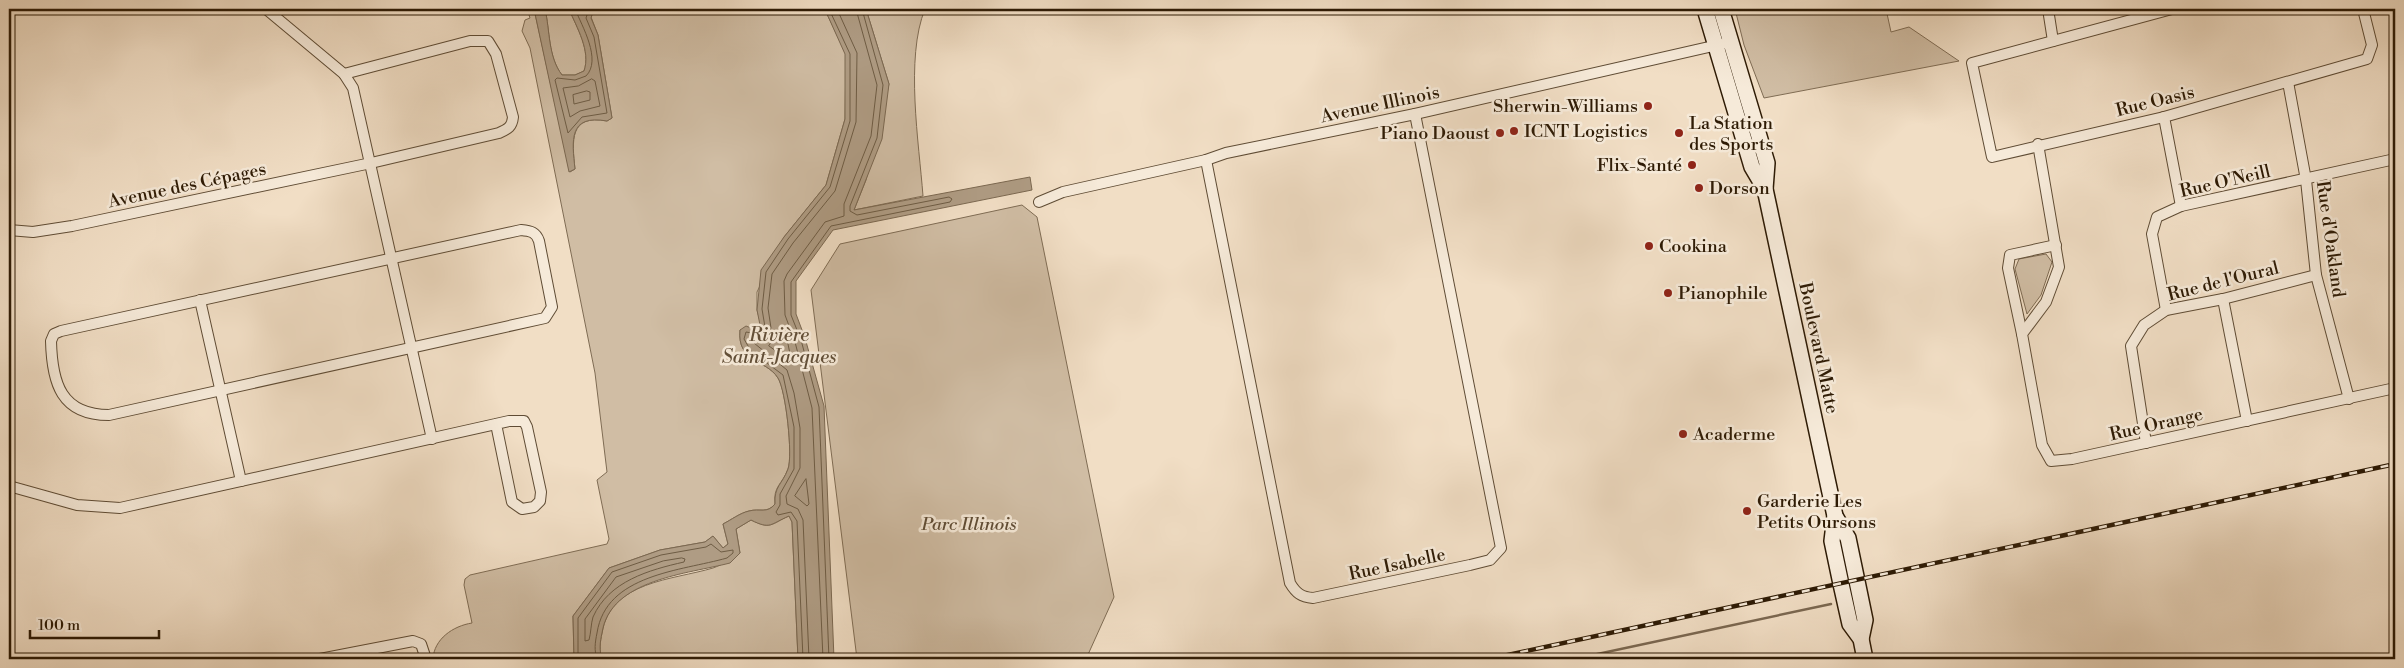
<svg xmlns="http://www.w3.org/2000/svg" width="2404" height="668" font-family="'Libre Bodoni',serif">
	<rect width="100%" height="100%" fill="#f1dec5"/>
	<filter id="stains"><feTurbulence type="fractalNoise" baseFrequency=".004" numOctaves="4"/><feColorMatrix values="0 0 0 0 .2 0 0 0 0 .09 0 0 0 0 .02 0 0 0 .5 -.17"/></filter>
	<radialGradient id="worn" r=".72"><stop offset=".6" stop-color="#630" stop-opacity="0"/><stop offset="1" stop-color="#630" stop-opacity=".3"/></radialGradient>
	<g fill="#d0bda4" stroke="#7f6c54">
		<path d="M527,9H534L570,172L575,169C572,141 569,114 607,121L612,118L598,35L591,17L594,9H820L827,14L846,54L845,119L826,185L784,237L757,292V310L761,325L756,330H740C737,363 766,359 778,378C786,390 793,456 788,469C782,485 773,486 775,504C767,514 760,508 749,511C740,513 731,520 723,524L728,544L723,548L713,536L705,542L660,550L609,568L573,616L574,659H433C434,639 453,626 472,623L464,585L465,579L470,575L607,544L609,539L597,480L607,472L595,373L530,48L522,31L525,20L530,18Z"/>
		<path d="M545,9H569C577,28 591,51 584,71L575,75H562C548,57 550,31 545,9Z"/>
		<path d="M866,9H925C905,58 919,143 923,196L854,210L866,180L889,84Z"/>
		<path d="M1735,9H1886L1891,32L1909,27L1959,61L1764,98L1744,45Z"/>
		<path d="M1022,205L1037,217L1114,597L1086,659H857L811,290L840,244Z"/>
		<path d="M2046,254L2052,262L2041,295L2027,314L2015,269L2019,259Z"/>
		<path d="M789,516L792,522L798,659H602C599,650 600,643 602,633C610,581 673,580 713,568C722,565 731,558 740,553L736,529L751,520C771,530 771,524 789,516Z"/>
	</g>
	<g fill="#af9c84" stroke="#7b6851">
		<path d="M534,9H545C550,30 548,57 562,75H575L584,71C591,51 577,28 569,9H594L591,18L598,35L612,118L607,121C568,114 572,141 575,169L569,172Z"/>
		<path d="M820,9H866L889,84L882,139L854,210L1030,177L1032,190L833,230L796,281V314L805,338L824,406L834,659H798L792,522L789,516C770,524 771,530 751,520L736,529L740,553L730,563C688,574 610,579 602,633C600,642 599,650 602,659H574L573,616L609,568L660,550L705,542L713,536L723,548L728,544L723,524C731,520 740,513 749,511C760,508 767,514 775,504C774,486 782,485 788,469C793,456 786,391 778,378C766,359 737,363 740,330L746,326L756,330L760,325L757,310L761,270L784,237L826,185L845,119V54L827,14Z"/>
	</g>
	<g fill="none" stroke-linecap="round" stroke-linejoin="round">
		<g stroke="#6e5c44" stroke-width="1">
			<path d="M575,9C582,26 602,60 586,76L575,80L557,78L555,80L568,133L582,117L607,113L594,37L586,18L589,9"/>
			<path d="M592,79L595,81L600,106L580,111L570,117L563,88L578,86Z"/>
			<path d="M587,91L590,92V100L574,104L573,95Z"/>
			<path d="M780,330L788,344L791,359L790,361L769,346Z"/>
			<path d="M806,479L809,504L807,506L795,496Z"/>
			<path d="M682,558L685,559L684,562C649,570 609,581 593,617C591,623 591,633 589,640L585,641V619L616,577L663,561Z"/>
			<path d="M578,659V618L612,572L661,555L706,547L711,544L721,552L733,550V553L727,558C681,571 606,574 597,633C595,643 594,650 597,659"/>
			<path d="M803,659L797,521L791,512L778,515L776,512L780,505V494L794,469V427L783,375L751,351L744,339L746,332L758,334L765,327L762,309L766,272L788,239L830,187L850,121V54L829,9"/>
			<path d="M809,659L803,520L798,509L787,504L786,496L800,468V428L794,393L787,370L754,343L765,337L771,328L768,308L772,274L793,243L835,191L856,122L857,53L837,9"/>
			<path d="M823,659L812,408L795,342L785,315L784,281L787,274L825,222L844,216V204L871,136L877,85L856,9"/>
			<path d="M829,659L819,407L801,340L791,315V282L831,226L950,202L952,199L949,197L857,215L850,211V206L877,138L883,85L862,9"/>
		</g>
		<path stroke="#7b6851" stroke-width="2.5" d="M1574,659L1831,604"/>
		<defs>
			<g id="street">
				<path d="M266,9L344,74L353,88L432,439"/>
				<path d="M2048,9L2053,41"/>
				<path d="M2172,9L1972,63L1992,157L2164,117L2367,59L2372,45L2363,9"/>
				<path d="M2288,82L2306,180L2316,275L2349,399"/>
				<path d="M2164,117L2181,206"/>
				<path d="M2038,144L2059,267L2046,302L2022,334L2042,445L2051,461L2072,459L2395,388"/>
				<path d="M1206,160L1290,583C1296,593 1301,597 1313,598L1470,565L1490,560L1501,548L1415,114"/>
				<path d="M1039,202L1063,192L1206,160L1226,153L1415,114L1722,44"/>
				<path d="M9,230L33,232L72,226L371,163L499,133C508,129 512,127 513,117L496,54L488,41H470L344,74"/>
				<path d="M521,230C531,231 536,232 539,241L552,307L545,318L109,415C61,415 52,383 51,341L54,334L61,331Z"/>
				<path d="M2223,299L2247,421"/>
				<path d="M200,300L241,481"/>
				<path d="M2166,310L2152,234L2157,217L2181,206L2395,159"/>
				<path d="M2022,334L2008,268L2010,255L2056,245"/>
				<path d="M2146,443L2131,346L2144,325L2166,310L2223,299L2316,275"/>
				<path d="M9,486L77,505L120,508L509,421H524L527,427L541,492L540,501L534,507L522,509L512,502L496,424"/>
				<path d="M320,659L413,641L421,644L426,659"/>
			</g>
			<g id="secondary">
				<path d="M1705,9L1752,167L1765,189"/>
				<path d="M1721,9L1767,163L1765,189L1835,516L1848,538L1858,586L1865,620L1861,639"/>
				<path d="M1835,516L1832,541L1841,584L1850,624L1861,639L1865,659"/>
			</g>
		</defs>
		<use href="#street" stroke="#5f4c35" stroke-width="12"/>
		<use href="#secondary" stroke="#2e1b05" stroke-width="18"/>
		<use href="#street" stroke="#f6ead9" stroke-width="10"/>
		<use href="#secondary" stroke="#f6ead9" stroke-width="15"/>
		<defs>
			<path id="rail" d="M1489,659L2395,464"/>
		</defs>
		<use href="#rail" stroke="#2e1b05" stroke-width="4.5"/>
		<use href="#rail" stroke="#f6ead9" stroke-width="2.5" stroke-dasharray="8" stroke-linecap="butt"/>
	</g>
	<g fill="#8f2418" stroke="#f6ead9" stroke-width="2">
		<circle cx="1648" cy="106" r="5"/>
		<circle cx="1514" cy="131" r="5"/>
		<circle cx="1500" cy="133" r="5"/>
		<circle cx="1679" cy="133" r="5"/>
		<circle cx="1692" cy="165" r="5"/>
		<circle cx="1699" cy="188" r="5"/>
		<circle cx="1649" cy="246" r="5"/>
		<circle cx="1668" cy="293" r="5"/>
		<circle cx="1683" cy="434" r="5"/>
		<circle cx="1747" cy="511" r="5"/>
	</g>
	<g text-anchor="middle" stroke-width="5" stroke-linejoin="round" paint-order="stroke">
		<g font-size="18" fill="#2e1b05" stroke="#f6ead9">
			<text transform="translate(2155 101) rotate(-14)" y="6">Rue Oasis</text>
			<text transform="translate(1380 104) rotate(-12)" y="6">Avenue Illinois</text>
			<text transform="translate(2225 181) rotate(-13)" y="6">Rue O'Neill</text>
			<text transform="translate(187 185) rotate(-12)" y="6">Avenue des Cépages</text>
			<text transform="translate(2331 239) rotate(82)" y="6">Rue d'Oakland</text>
			<text transform="translate(2223 281) rotate(-14)" y="6">Rue de l'Oural</text>
			<text transform="translate(1819 348) rotate(78)" y="6">Boulevard Matte</text>
			<text transform="translate(2156 424) rotate(-13)" y="6">Rue Orange</text>
			<text transform="translate(1397 564) rotate(-12)" y="6">Rue Isabelle</text>
		</g>
		<g font-size="18" fill="#2e1b05" stroke="#f6ead9" text-anchor="start">
			<text x="1638" y="112" text-anchor="end">Sherwin-Williams</text>
			<text x="1689" y="129">La Station<tspan x="1689" dy="21">des Sports</tspan></text>
			<text x="1524" y="137">ICNT Logistics</text>
			<text x="1490" y="139" text-anchor="end">Piano Daoust</text>
			<text x="1682" y="171" text-anchor="end">Flix-Santé</text>
			<text x="1709" y="194">Dorson</text>
			<text x="1659" y="252">Cookina</text>
			<text x="1678" y="299">Pianophile</text>
			<text x="1693" y="440">Acaderme</text>
			<text x="1757" y="507">Garderie Les<tspan x="1757" dy="21">Petits Oursons</tspan></text>
		</g>
		<g font-size="18" font-style="italic" fill="#5f4c35" stroke="#f6ead9">
			<text x="969" y="530">Parc Illinois</text>
		</g>
		<g font-size="19" font-style="italic" fill="#624f38" stroke="#f6ead9">
			<text x="779" y="341">Rivière<tspan x="779" dy="22">Saint-Jacques</tspan></text>
		</g>
	</g>
	<rect width="2404" height="668" fill="none" stroke="#f1dec5" stroke-width="30"/>
	<rect x="10" y="10" width="2384" height="648" fill="none" stroke="#2e1b05" stroke-width="2.5"/>
	<rect x="15" y="15" width="2374" height="638" fill="none" stroke="#2e1b05"/>
	<path d="M30 630v8h129v-8" fill="none" stroke="#2e1b05" stroke-width="2.5"/>
	<text x="38" y="630" font-size="15" fill="#2e1b05" stroke="#f6ead9" stroke-width="4" paint-order="stroke">100 m</text>
	<rect width="100%" height="100%" filter="url(#stains)"/>
	<rect width="100%" height="100%" fill="url(#worn)"/>
</svg>
